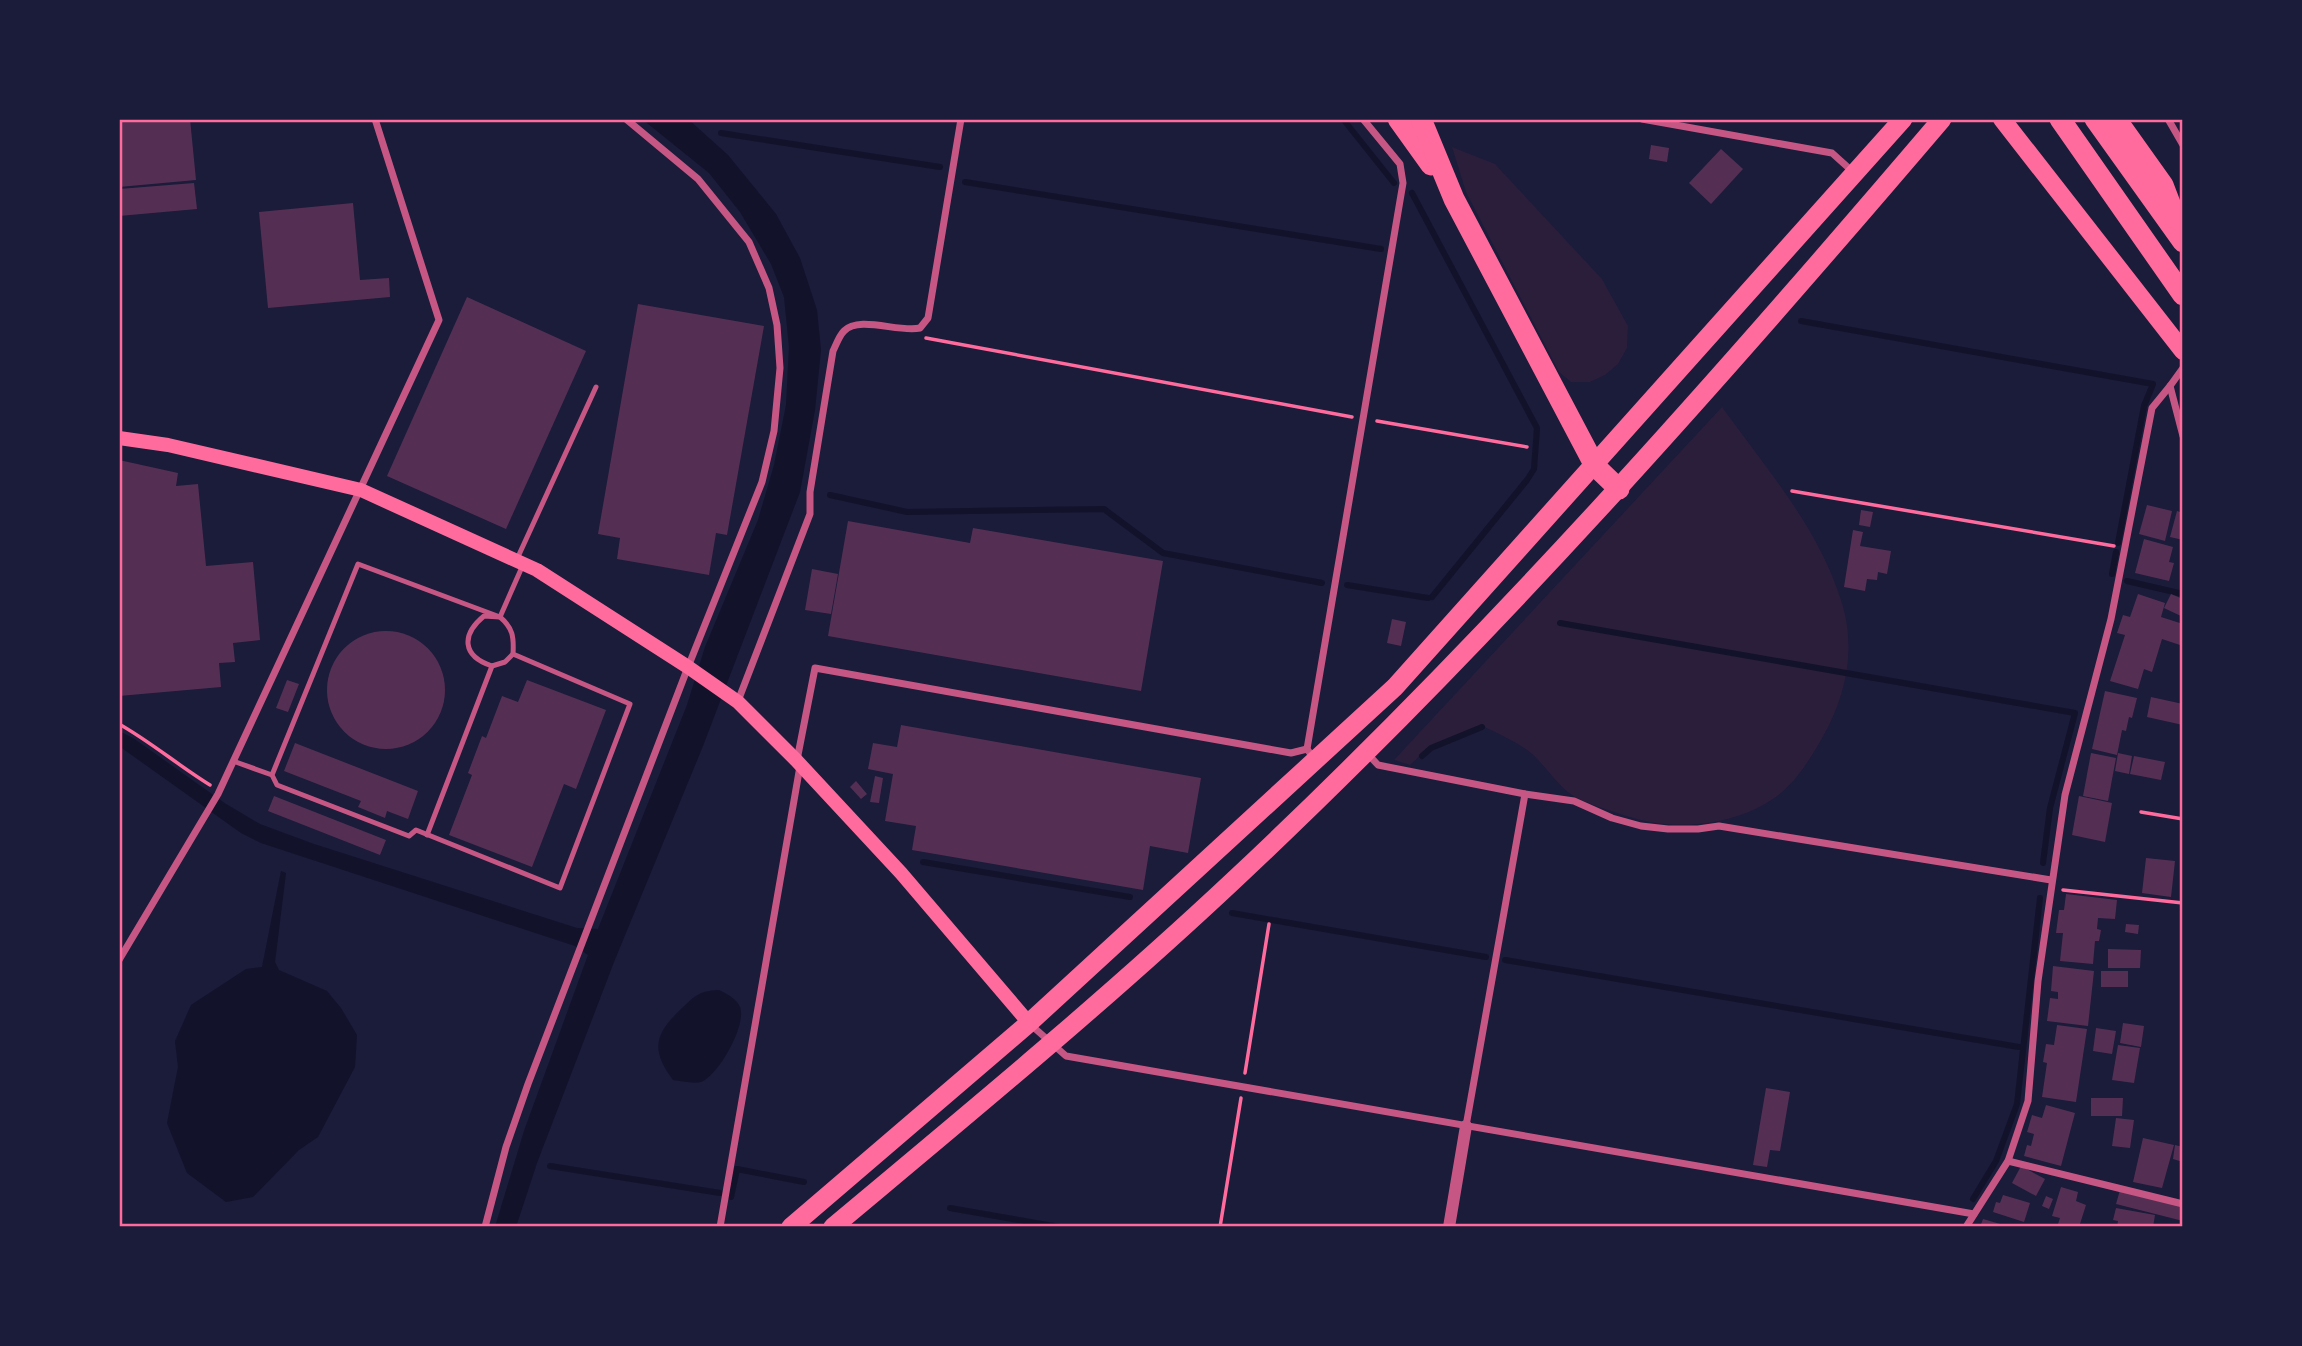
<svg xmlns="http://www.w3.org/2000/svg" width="2302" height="1346" font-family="Mulish,sans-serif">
	<rect width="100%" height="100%" fill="#1b1b3a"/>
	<g fill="#2a1e3b">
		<path d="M1452,147L1495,164L1602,279L1628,326L1627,348L1618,364L1605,375L1590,382H1571L1559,372L1466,192Z"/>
		<path d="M1722,407C1766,468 1818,527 1841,600C1859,654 1843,708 1812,755C1804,768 1794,782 1782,792C1746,823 1682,832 1637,819C1620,814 1586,804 1572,795C1555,784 1544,762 1527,750C1513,740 1496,733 1481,725L1428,748L1410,765L1394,760Z"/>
	</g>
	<g fill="#12122b">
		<path d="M642,119H688L728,155L776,214L800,258L817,310L821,350L815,410L800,492L703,746L614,962L537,1163L516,1227H495L524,1131L588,955L575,946L261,843L241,833L119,746V731L133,738L226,804L260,824L314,844L577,928L598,929L687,705L705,647L758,520L774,465L786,405L789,347L784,297L771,264L740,212L709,173Z"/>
		<path d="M281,871L286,873L275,962L279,970L327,991L341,1008L357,1035L355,1067L318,1137L299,1150L253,1197L226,1202L187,1173L167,1123L178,1067L175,1041L191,1005L246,969L262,967Z"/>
		<path d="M719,990C727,994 737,999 740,1007C747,1025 718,1076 701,1082C693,1084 681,1081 673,1080C650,1049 655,1034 681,1009C696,995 699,991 719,990Z"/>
	</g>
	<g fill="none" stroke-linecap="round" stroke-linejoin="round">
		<g stroke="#12122b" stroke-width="6">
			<path d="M1343,119L1394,183"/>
			<path d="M721,133L940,167"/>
			<path d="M965,182L1381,249"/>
			<path d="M1412,193L1537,428L1534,469L1527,480L1432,597"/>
			<path d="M1801,321L2153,384L2144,406L2118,543"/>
			<path d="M830,495L907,512L1104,509L1163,553L1322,583"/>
			<path d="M2112,574L2116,552"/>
			<path d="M2127,581L2183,594"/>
			<path d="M1347,585L1428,598"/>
			<path d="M1560,623L2075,713L2050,808L2043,863"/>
			<path d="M1422,756L1431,748L1482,727"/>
			<path d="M923,862L1130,897"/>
			<path d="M1232,913L1486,957"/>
			<path d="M1505,960L2019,1047"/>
			<path d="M550,1166L720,1193"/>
			<path d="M731,1197L737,1169L804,1182"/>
			<path d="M1973,1199L1996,1161L2017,1104L2040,898"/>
			<path d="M950,1208L1059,1227"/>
		</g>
	</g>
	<g fill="#542f53">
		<path d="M119,119H190L196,180L119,187Z"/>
		<path d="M1651,145L1669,148L1667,162L1649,159Z"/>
		<path d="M1721,149L1743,169L1711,204L1689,183Z"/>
		<path d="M194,183L197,209L119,216V189Z"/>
		<path d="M353,203L360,280L389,278L390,297L268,308L259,212Z"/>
		<path d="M467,297L586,351L506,529L387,476Z"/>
		<path d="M638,304L764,326L727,535L716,533L709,575L617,559L620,538L598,534Z"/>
		<path d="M119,460L178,473L176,486L198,484L206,566L253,562L260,640L233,643L235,662L219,663L221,687L119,696Z"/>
		<path d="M2147,505L2172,511L2165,541L2139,534Z"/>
		<path d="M1861,510L1873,512L1870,527L1859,525Z"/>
		<path d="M2177,511L2183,513V540L2170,537Z"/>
		<path d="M848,521L970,543L973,528L1163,561L1141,691L828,636Z"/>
		<path d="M1853,530L1863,532L1860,546L1891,551L1887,574L1878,572L1877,580L1867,579L1865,591L1844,587Z"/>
		<path d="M2144,539L2173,547L2169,562L2174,563L2169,581L2135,573Z"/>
		<path d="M812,569L838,574L831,614L805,610Z"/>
		<path d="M2138,594L2165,603L2161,617L2183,624V646L2162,639L2152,672L2144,669L2138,689L2110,681L2125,635L2117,633L2123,615L2130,617Z"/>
		<path d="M2171,594L2183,599V617L2164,608Z"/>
		<path d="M1392,619L1406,622L1401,646L1387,643Z"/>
		<circle cx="386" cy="690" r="59"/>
		<path d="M287,680L299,684L288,712L276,708Z"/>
		<path d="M527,680L606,710L576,789L564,784L532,867L449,835L472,775L468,773L482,736L486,738L502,696L518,702Z"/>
		<path d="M2105,691L2137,698L2132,718L2129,717L2126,731L2122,730L2117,755L2092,749Z"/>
		<path d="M2151,697L2183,704V725L2147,717Z"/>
		<path d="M901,725L1201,778L1188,853L1150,846L1143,890L912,850L916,826L885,821L893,774L868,769L873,743L897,747Z"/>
		<path d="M295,743L418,791L408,819L387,811L385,818L358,807L361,801L284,771Z"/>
		<path d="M2091,753L2116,758L2108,801L2083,796Z"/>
		<path d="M2118,753L2132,756L2129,774L2115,771Z"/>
		<path d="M2134,756L2165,762L2161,780L2130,774Z"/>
		<path d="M875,776L883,778L879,803L870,802Z"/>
		<path d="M856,781L867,794L861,799L850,787Z"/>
		<path d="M274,796L386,840L380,855L268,811Z"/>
		<path d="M2079,796L2112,803L2105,842L2072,835Z"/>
		<path d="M2146,858L2175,861L2171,897L2142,893Z"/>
		<path d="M2066,894L2117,900L2115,919L2098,918L2097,929L2101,930L2099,941H2095L2093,964L2060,961L2063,933H2056L2059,910H2064Z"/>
		<path d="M2126,924L2139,925L2138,934L2125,932Z"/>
		<path d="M2108,949L2141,950L2140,968H2108Z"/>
		<path d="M2053,966L2094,971L2088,1026L2047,1021L2050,998L2058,999V992L2051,991Z"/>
		<rect x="2101" y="971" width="27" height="16"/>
		<path d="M2123,1023L2144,1026L2141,1047L2120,1043Z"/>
		<path d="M2057,1025L2087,1029L2076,1102L2042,1097L2047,1063L2043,1062L2046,1044L2054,1045Z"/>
		<path d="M2096,1028L2116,1031L2112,1054L2093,1051Z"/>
		<path d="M2118,1045L2140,1048L2134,1083L2112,1080Z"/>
		<path d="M1766,1088L1790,1092L1780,1151L1770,1150L1767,1167L1753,1165Z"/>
		<path d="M2091,1098H2123L2122,1116H2091Z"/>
		<path d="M2046,1105L2075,1113L2061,1166L2024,1156L2027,1145L2031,1146L2034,1134L2027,1132L2032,1115L2042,1118Z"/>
		<path d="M2116,1118L2134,1120L2130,1148L2112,1146Z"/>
		<path d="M2143,1138L2174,1145L2162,1188L2133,1182Z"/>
		<path d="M2175,1145L2183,1147V1162L2173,1159Z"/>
		<path d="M2021,1166L2045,1179L2036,1196L2012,1183Z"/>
		<path d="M2061,1187L2078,1192L2076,1201L2086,1205L2079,1227H2057L2060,1218L2052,1216Z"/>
		<path d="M2120,1190L2183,1206V1221L2116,1204Z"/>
		<path d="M2003,1195L2030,1203L2024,1222L1993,1212L1996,1202L2000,1203Z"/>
		<path d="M2046,1196L2053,1199L2049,1209L2042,1206Z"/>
		<path d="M2116,1208L2155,1215L2153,1227H2117L2118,1221L2113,1220Z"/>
		<path d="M1983,1219L2007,1226L2006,1227H1980Z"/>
	</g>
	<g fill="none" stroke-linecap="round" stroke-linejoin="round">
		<g stroke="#ff6b9d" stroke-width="3.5">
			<path d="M926,338L1352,417"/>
			<path d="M1377,421L1527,447"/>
			<path d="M1792,491L2114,546"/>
			<path d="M119,724C151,742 179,766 210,785"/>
			<path d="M2141,812L2183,819"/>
			<path d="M2063,890L2183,903"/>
			<path d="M1245,1073L1269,924"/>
			<path d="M1220,1227L1241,1098"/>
		</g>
		<g stroke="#c65784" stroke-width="5">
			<path d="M517,559L596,387"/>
			<path d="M492,666C462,656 461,635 484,616L500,617L522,567"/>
			<path d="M233,761L272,775L358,564L500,617C513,628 514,637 513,654L630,704L560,888L416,830L409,836L277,785L272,775"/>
			<path d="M427,835L492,666L505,662L513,654"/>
		</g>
		<g stroke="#c65784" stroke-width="7">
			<path d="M1642,119L1832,153L1852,171"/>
			<path d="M2168,119L2183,145"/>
			<path d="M2183,368L2170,386L2183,436"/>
			<path d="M738,701L810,514V492L833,351C836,345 839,336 844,331C859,315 899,333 920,328L928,318L961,119"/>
			<path d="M1367,753L1378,765L1525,794L1574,801L1612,818L1641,826L1668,829H1698L1719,826L2051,880"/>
			<path d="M797,760L815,668L1291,753L1307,749"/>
			<path d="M1315,760L1307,749L1403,183L1400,164L1363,119"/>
			<path d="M119,960L218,794L439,320L375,119"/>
			<path d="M1031,1025L1066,1056L1974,1214"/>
			<path d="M1466,1126L1525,794"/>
			<path d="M2008,1161L2183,1204"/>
			<path d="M485,1227L506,1147L528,1084L688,667L762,482L774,431L780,368L777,325L769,288L749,242L698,179L626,119"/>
			<path d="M720,1227L800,766"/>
			<path d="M1966,1227L2008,1161L2028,1101L2038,981L2065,795L2111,619L2152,408L2170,386"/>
		</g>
		<path stroke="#c65784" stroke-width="12" d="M1449,1227L1466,1126"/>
		<path stroke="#ff6b9d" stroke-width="14" d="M119,438L168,445L361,490L537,570L688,667L738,702L796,760L901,873L1029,1023"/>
		<path stroke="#ff6b9d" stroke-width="18" d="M2002,119L2183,351"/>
		<g stroke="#ff6b9d" stroke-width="19">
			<path d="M791,1227L1029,1023L1395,687L1903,119"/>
			<path d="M833,1227C968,1114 1104,1002 1233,881C1486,644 1717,383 1942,119"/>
		</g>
		<g stroke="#ff6b9d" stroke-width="21">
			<path d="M1398,119L1431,165"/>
			<path d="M1421,119L1454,199L1595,466L1619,489"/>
			<path d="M2060,119L2183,295"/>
			<path d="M2095,119L2183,242"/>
			<path d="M2116,119L2163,185L2176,219"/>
		</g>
	</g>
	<rect width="2302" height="1346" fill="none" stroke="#1b1b3a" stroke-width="242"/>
	<rect x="121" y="121" width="2060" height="1104" fill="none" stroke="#ff6b9d" stroke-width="2.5"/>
</svg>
